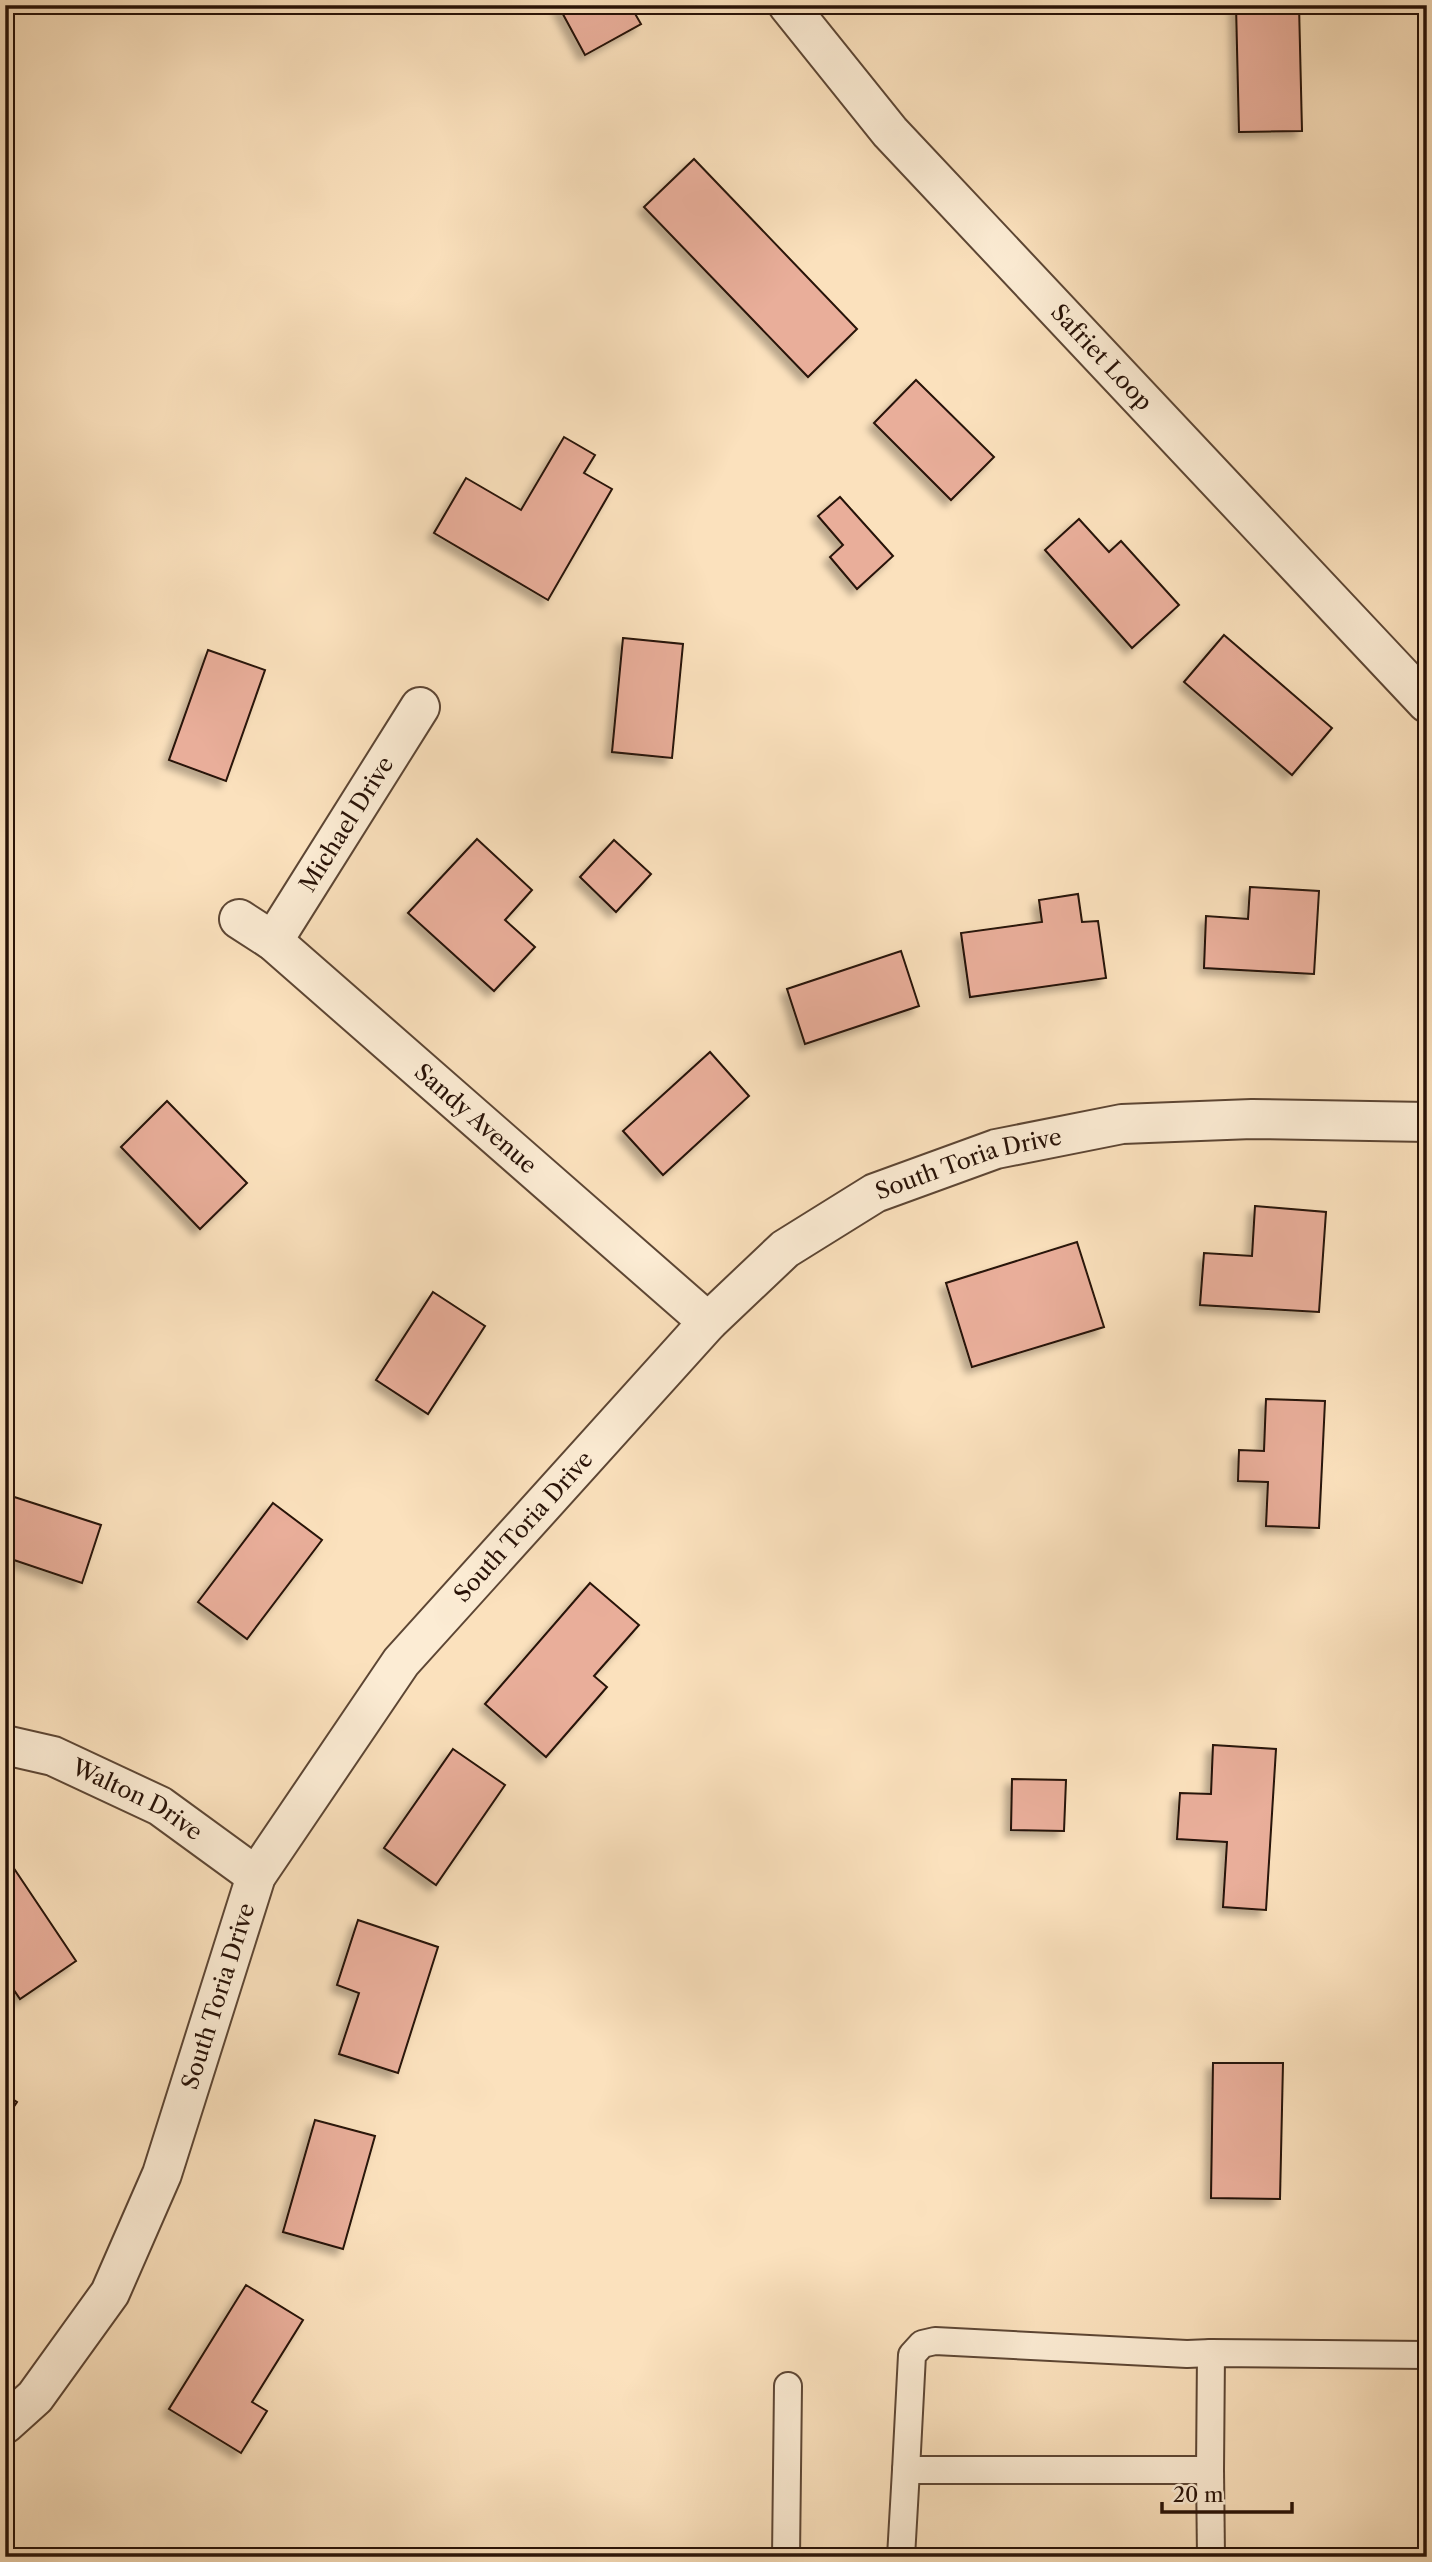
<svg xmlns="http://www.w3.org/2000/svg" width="1432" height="2562" font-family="'Libre Caslon Text',serif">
	<defs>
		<filter id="shadow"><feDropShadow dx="-6" dy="6" stdDeviation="3.5" flood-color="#0004"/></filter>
	</defs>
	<rect width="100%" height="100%" fill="#fbe1bd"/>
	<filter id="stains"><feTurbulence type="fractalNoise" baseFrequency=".00286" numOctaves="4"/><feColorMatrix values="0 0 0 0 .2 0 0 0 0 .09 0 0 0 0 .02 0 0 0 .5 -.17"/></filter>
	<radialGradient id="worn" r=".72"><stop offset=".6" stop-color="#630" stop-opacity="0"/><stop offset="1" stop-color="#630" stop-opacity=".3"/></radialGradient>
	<g fill="#e9ae9a" stroke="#281207" stroke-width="2" filter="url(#shadow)">
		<path d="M558,5H630L641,24L585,55Z"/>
		<path d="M1236,5H1299L1302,131L1239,132Z"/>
		<path d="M694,159L857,329L808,377L644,207Z"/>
		<path d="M916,380L994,457L951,500L874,423Z"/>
		<path d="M564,437L595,455L584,473L612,489L548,600L434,533L466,478L521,510Z"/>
		<path d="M840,497L893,556L857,589L830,557L843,545L818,516Z"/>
		<path d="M1079,519L1109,552L1121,541L1179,605L1132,648L1045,550Z"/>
		<path d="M1224,635L1332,728L1292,775L1184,682Z"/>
		<path d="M623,638L683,644L672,758L612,752Z"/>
		<path d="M208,650L265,670L226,781L169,760Z"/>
		<path d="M477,839L532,890L505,920L535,947L494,991L408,913Z"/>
		<path d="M614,840L651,874L616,912L580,877Z"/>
		<path d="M1250,887L1319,891L1314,974L1204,968L1206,916L1248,919Z"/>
		<path d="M1078,894L1082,922L1098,921L1106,978L970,997L961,933L1042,922L1039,900Z"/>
		<path d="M901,951L919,1006L805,1044L787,989Z"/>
		<path d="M710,1052L749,1096L663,1175L623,1131Z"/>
		<path d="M167,1101L247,1183L200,1229L121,1147Z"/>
		<path d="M1255,1206L1326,1212L1319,1312L1200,1305L1204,1253L1252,1256Z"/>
		<path d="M1077,1242L1104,1327L972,1367L946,1283Z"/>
		<path d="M433,1292L485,1326L428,1414L376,1380Z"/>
		<path d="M1266,1399L1325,1401L1319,1528L1266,1526L1268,1482L1238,1481L1239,1450L1264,1451Z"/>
		<path d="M5,1494L101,1525L82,1583L5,1557Z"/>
		<path d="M273,1503L322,1540L247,1639L198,1602Z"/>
		<path d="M590,1583L639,1625L594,1676L607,1687L546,1757L485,1704Z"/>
		<path d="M1213,1745L1276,1749L1266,1910L1223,1907L1227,1842L1177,1839L1180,1793L1211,1794Z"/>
		<path d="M453,1749L505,1785L436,1885L384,1848Z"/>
		<path d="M1012,1779L1066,1780L1064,1831L1011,1830Z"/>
		<path d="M5,1855L76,1961L20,1999L5,1977Z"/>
		<path d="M358,1920L438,1947L398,2073L339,2054L359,1993L337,1985Z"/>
		<path d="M1213,2063H1283L1280,2199L1211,2198Z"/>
		<path d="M5,2094L17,2102L5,2120Z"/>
		<path d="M315,2120L375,2136L343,2249L283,2232Z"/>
		<path d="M246,2285L303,2320L252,2402L267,2411L241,2453L169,2409Z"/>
	</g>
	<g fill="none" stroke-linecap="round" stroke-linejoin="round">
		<defs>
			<g id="service">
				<path d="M906,2470L912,2355L922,2344L935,2341L1187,2354L1211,2353"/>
				<path d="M1210,2470L1211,2557"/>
				<path d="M786,2557L788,2386"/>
				<path d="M901,2557L906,2470H1210L1211,2353L1427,2355"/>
			</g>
			<g id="minor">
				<path id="s1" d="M788,5L890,132L1427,703"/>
				<path id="s2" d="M239,919L273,941L708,1322"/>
				<path id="s3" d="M273,941L420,707"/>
				<path id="s4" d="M5,1745L53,1756L160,1806L256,1876"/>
				<path id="s5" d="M5,2424L35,2397L110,2293L162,2174L256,1876L401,1662L708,1322L785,1249L875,1193L996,1149L1122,1124L1252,1119L1427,1122"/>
			</g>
		</defs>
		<use href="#service" stroke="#5d4634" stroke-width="30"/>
		<use href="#minor" stroke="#5d4634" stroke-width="42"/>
		<use href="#service" stroke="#fcecd4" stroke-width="26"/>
		<use href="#minor" stroke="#fcecd4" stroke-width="38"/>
	</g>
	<g text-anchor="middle" stroke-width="5" stroke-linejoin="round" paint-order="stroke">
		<g font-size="23" fill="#281207" stroke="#fcecd4">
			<text dy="8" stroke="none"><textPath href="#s1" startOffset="472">Safriet Loop</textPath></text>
			<text dy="8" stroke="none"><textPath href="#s3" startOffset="138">Michael Drive</textPath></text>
			<text dy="8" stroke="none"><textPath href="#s2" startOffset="310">Sandy Avenue</textPath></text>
			<text dy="8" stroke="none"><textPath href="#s5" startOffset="1638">South Toria Drive</textPath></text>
			<text dy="8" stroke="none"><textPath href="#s5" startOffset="1052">South Toria Drive</textPath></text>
			<text dy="8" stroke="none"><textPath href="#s4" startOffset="144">Walton Drive</textPath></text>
			<text dy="8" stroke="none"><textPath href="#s5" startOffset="485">South Toria Drive</textPath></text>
		</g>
	</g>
	<rect width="1432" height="2562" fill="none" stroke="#fbe1bd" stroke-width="28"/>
	<rect x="7" y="7" width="1418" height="2548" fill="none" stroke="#281207" stroke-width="3.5"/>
	<rect x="14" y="14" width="1404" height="2534" fill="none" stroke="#281207" stroke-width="2"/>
	<path d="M1162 2502v10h130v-10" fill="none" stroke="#281207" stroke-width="3.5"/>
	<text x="1173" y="2502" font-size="21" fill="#281207" stroke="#fcecd4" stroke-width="5" paint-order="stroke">20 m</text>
	<rect width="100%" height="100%" filter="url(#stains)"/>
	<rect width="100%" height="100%" fill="url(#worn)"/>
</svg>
